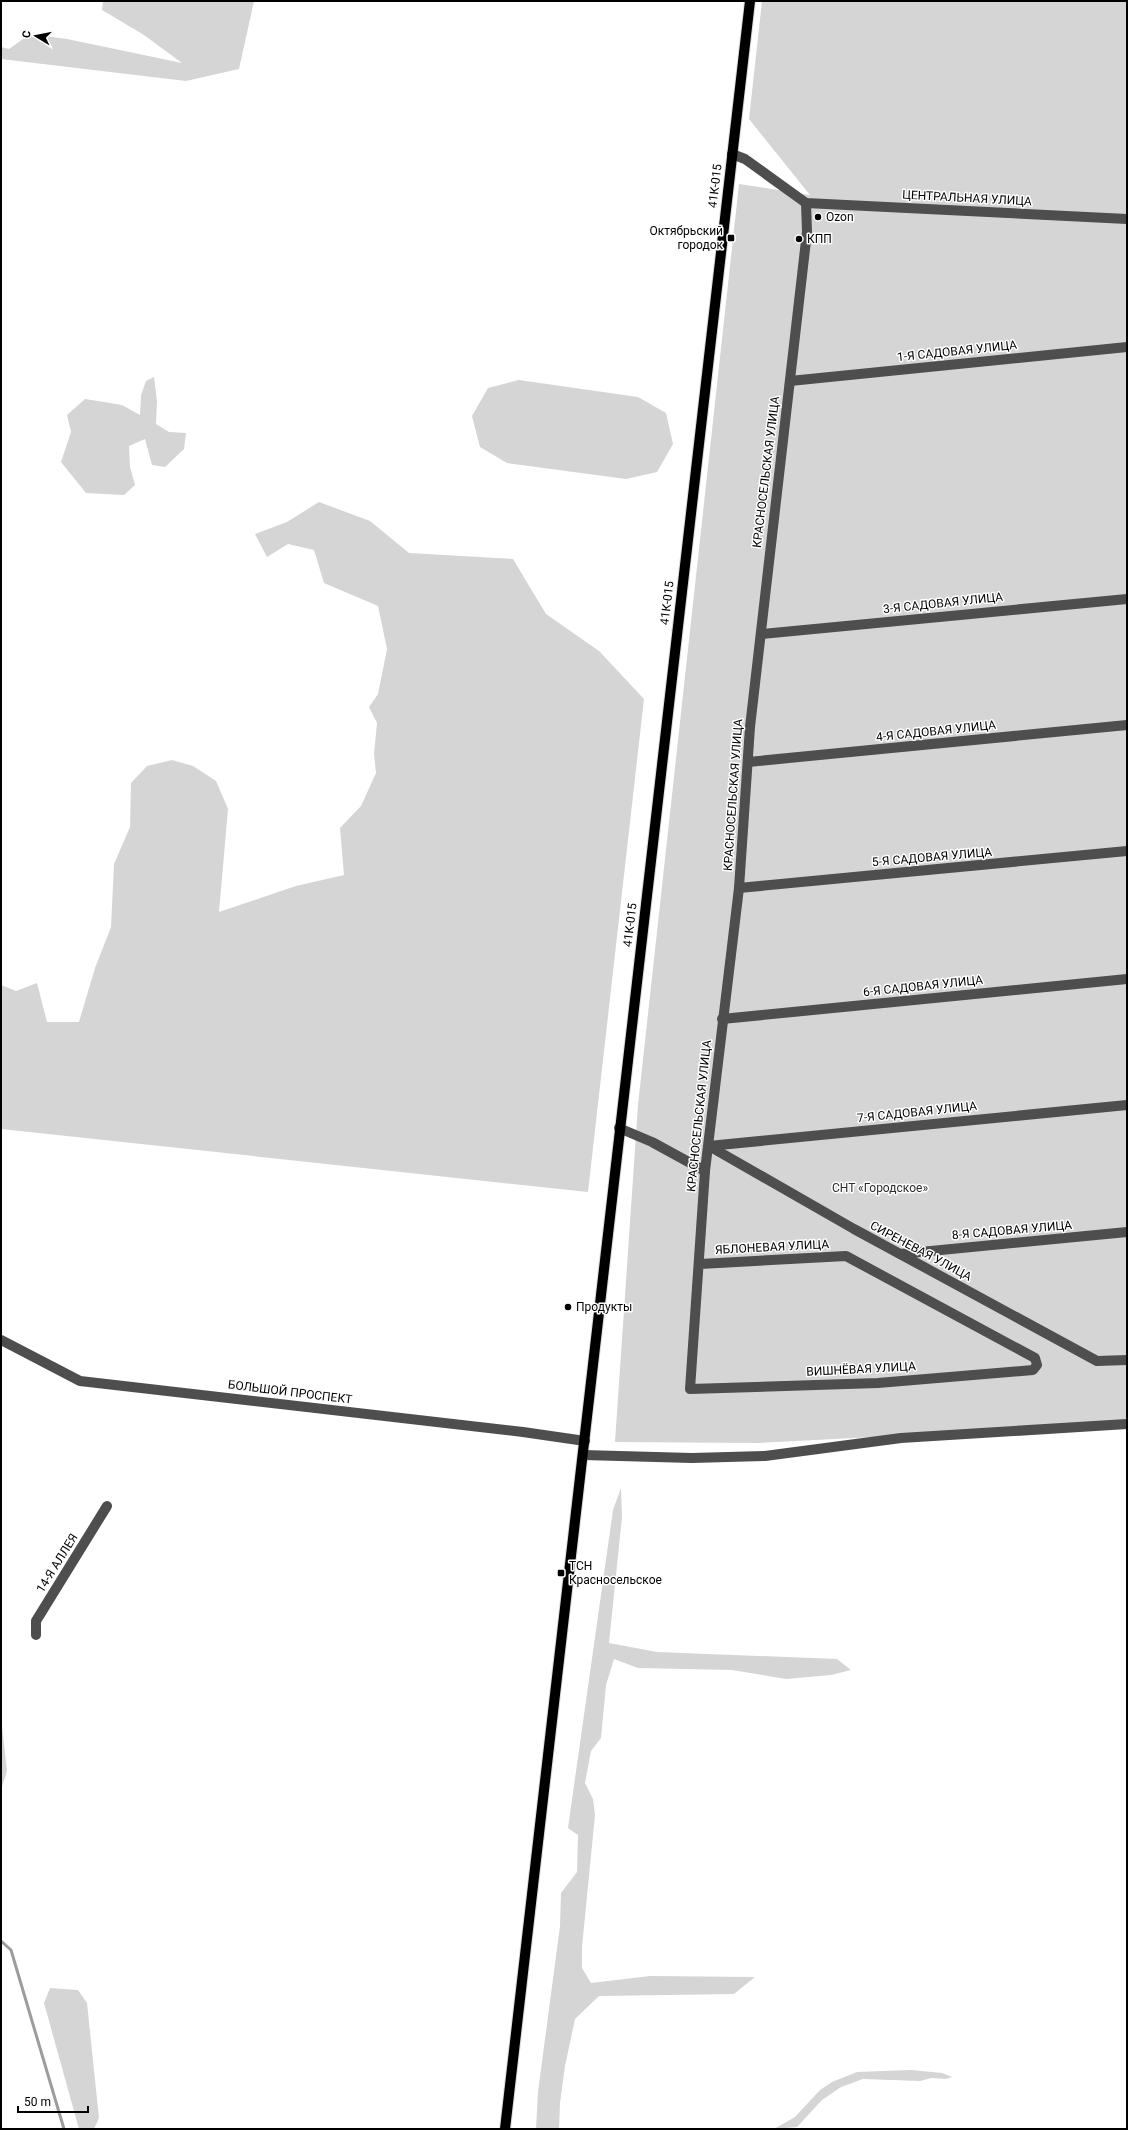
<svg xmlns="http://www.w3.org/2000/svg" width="1128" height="2130" font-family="Roboto,sans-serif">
	<rect width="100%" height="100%" fill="#fff"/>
	<g fill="#d5d5d5">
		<path d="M103,1H254L239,69L186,81L1,59V47L9,49L30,34L67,39L182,63L144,35L102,10Z"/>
		<path d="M762,1H1127V1424L758,1443L615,1442L638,1105L739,184L810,195L749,119Z"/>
		<path d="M154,377L157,401L156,424L169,432L186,433L184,449L165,467L152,465L145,439L129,446L130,467L135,485L124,495L86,493L61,462L71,432L67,415L85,399L122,405L140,415L141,395L146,381Z"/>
		<path d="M519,380L638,397L666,413L673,444L657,472L626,479L507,463L480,447L472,416L488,388Z"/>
		<path d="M319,502L370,521L409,553L513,559L546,614L599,651L644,699L588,1192L1,1129V985L16,991L37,983L47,1022H79L95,968L111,927L114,864L130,827L131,783L147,766L172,760L193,766L216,781L228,809L219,912L296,886L344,875L340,828L361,806L376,773L374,754L377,723L369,707L378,694L387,649L378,606L324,583L314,550L288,544L267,557L255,534L287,522Z"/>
		<path d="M621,1488L622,1517L609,1643L657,1652L837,1659L851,1670L831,1675L786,1679L732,1670L638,1668L614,1659L606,1685L601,1738L591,1751L585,1783L593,1799L595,1815L582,1947V1968L591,1983L650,1976L755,1977L734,1994L599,1996L575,2019L565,2066L560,2103L559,2129H536L538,2092L560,1926L561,1893L577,1872L578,1835L568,1828L613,1510Z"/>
		<path d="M1,1717L7,1771L1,1790Z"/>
		<path d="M50,1988L78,1990L87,2003L99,2118L94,2129H79L44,2003Z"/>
		<path d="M911,2070L942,2073L952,2077L946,2079L931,2078L920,2081L863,2079L841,2087L822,2100L797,2127L774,2129L795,2117L820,2090L832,2082L857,2072Z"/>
	</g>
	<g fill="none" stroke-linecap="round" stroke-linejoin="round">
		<path stroke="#9c9c9c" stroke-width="3" d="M1,1941L11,1950L64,2129"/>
		<defs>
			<path id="major" d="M505,2129L750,1"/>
		</defs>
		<use href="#major" stroke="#dbdbdb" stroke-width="12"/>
		<g stroke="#4e4e4e" stroke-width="10">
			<path d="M732,154L745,159L806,203L1127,219"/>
			<path d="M790,381L1127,347"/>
			<path d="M761,634L1127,599"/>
			<path d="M748,762L1127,725"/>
			<path d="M739,888L1127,851"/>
			<path d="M722,1019L1127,979"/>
			<path d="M619,1128L652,1142L705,1171"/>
			<path d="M709,1146L854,1229L1097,1361L1127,1360"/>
			<path d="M709,1146L1127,1105"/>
			<path d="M900,1254L1127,1232"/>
			<path d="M700,1264L846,1256L1035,1358L1037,1365L1033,1370L878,1383L690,1389L705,1171L739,888L750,727L807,232L806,203"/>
			<path d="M1,1340L80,1381L523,1432L585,1441"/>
			<path d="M583,1455L692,1458L765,1456L901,1438L1127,1424"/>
			<path d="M36,1635V1621L107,1506"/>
		</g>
		<use href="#major" stroke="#000" stroke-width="10"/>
	</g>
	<g fill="#000" stroke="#fff" stroke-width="1.5">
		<circle cx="818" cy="217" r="4"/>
		<rect x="727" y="234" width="8" height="8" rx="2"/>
		<circle cx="799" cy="239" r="4"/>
		<circle cx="568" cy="1307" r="4"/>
		<rect x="557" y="1569" width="8" height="8" rx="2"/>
	</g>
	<g text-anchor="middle" stroke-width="3" stroke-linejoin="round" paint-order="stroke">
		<g font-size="12" fill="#000" stroke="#fff">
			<text transform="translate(715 186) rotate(-83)" y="4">41К-015</text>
			<text transform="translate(967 198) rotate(3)" y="4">ЦЕНТРАЛЬНАЯ УЛИЦА</text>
			<text transform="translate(957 351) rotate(-6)" y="4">1-Я САДОВАЯ УЛИЦА</text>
			<text transform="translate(766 472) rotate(-83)" y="4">КРАСНОСЕЛЬСКАЯ УЛИЦА</text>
			<text transform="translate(667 603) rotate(-83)" y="4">41К-015</text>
			<text transform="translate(943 603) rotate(-6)" y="4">3-Я САДОВАЯ УЛИЦА</text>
			<text transform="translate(936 731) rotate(-6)" y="4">4-Я САДОВАЯ УЛИЦА</text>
			<text transform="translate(733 795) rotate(-86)" y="4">КРАСНОСЕЛЬСКАЯ УЛИЦА</text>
			<text transform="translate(932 857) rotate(-5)" y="4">5-Я САДОВАЯ УЛИЦА</text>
			<text transform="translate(630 925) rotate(-83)" y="4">41К-015</text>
			<text transform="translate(923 986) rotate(-6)" y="4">6-Я САДОВАЯ УЛИЦА</text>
			<text transform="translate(917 1112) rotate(-6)" y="4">7-Я САДОВАЯ УЛИЦА</text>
			<text transform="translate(699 1116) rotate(-84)" y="4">КРАСНОСЕЛЬСКАЯ УЛИЦА</text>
			<text transform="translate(1012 1230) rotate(-5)" y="4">8-Я САДОВАЯ УЛИЦА</text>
			<text transform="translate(772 1247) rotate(-3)" y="4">ЯБЛОНЕВАЯ УЛИЦА</text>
			<text transform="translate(921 1251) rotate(28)" y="4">СИРЕНЕВАЯ УЛИЦА</text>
			<text transform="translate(861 1369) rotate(-3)" y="4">ВИШНЁВАЯ УЛИЦА</text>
			<text transform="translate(290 1392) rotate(7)" y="4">БОЛЬШОЙ ПРОСПЕКТ</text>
			<text transform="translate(57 1563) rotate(-58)" y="4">14-Я АЛЛЕЯ</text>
		</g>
		<g font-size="12" fill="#000" stroke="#fff" text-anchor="start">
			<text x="826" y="221">Ozon</text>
			<text x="723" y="235" text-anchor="end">Октябрьский<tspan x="723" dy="14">городок</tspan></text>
			<text x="807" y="243">КПП</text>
			<text x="576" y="1311">Продукты</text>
			<text x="569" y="1570">ТСН<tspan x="569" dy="14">Красносельское</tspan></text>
		</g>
		<g font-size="12" fill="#2c2c2c" stroke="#fff">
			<text x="880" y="1192">СНТ «Городское»</text>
		</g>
	</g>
	<rect width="1128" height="2130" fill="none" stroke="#000000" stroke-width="4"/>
	<g transform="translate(36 36) rotate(280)" stroke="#ffffff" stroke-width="3" paint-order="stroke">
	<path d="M0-3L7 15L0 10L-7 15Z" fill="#000000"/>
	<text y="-6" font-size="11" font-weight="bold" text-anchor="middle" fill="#000000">С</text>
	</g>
	<path d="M18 2106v6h70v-6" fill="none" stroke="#000000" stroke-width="2"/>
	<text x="24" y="2106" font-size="12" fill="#000000" stroke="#ffffff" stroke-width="3" paint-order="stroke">50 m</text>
</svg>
